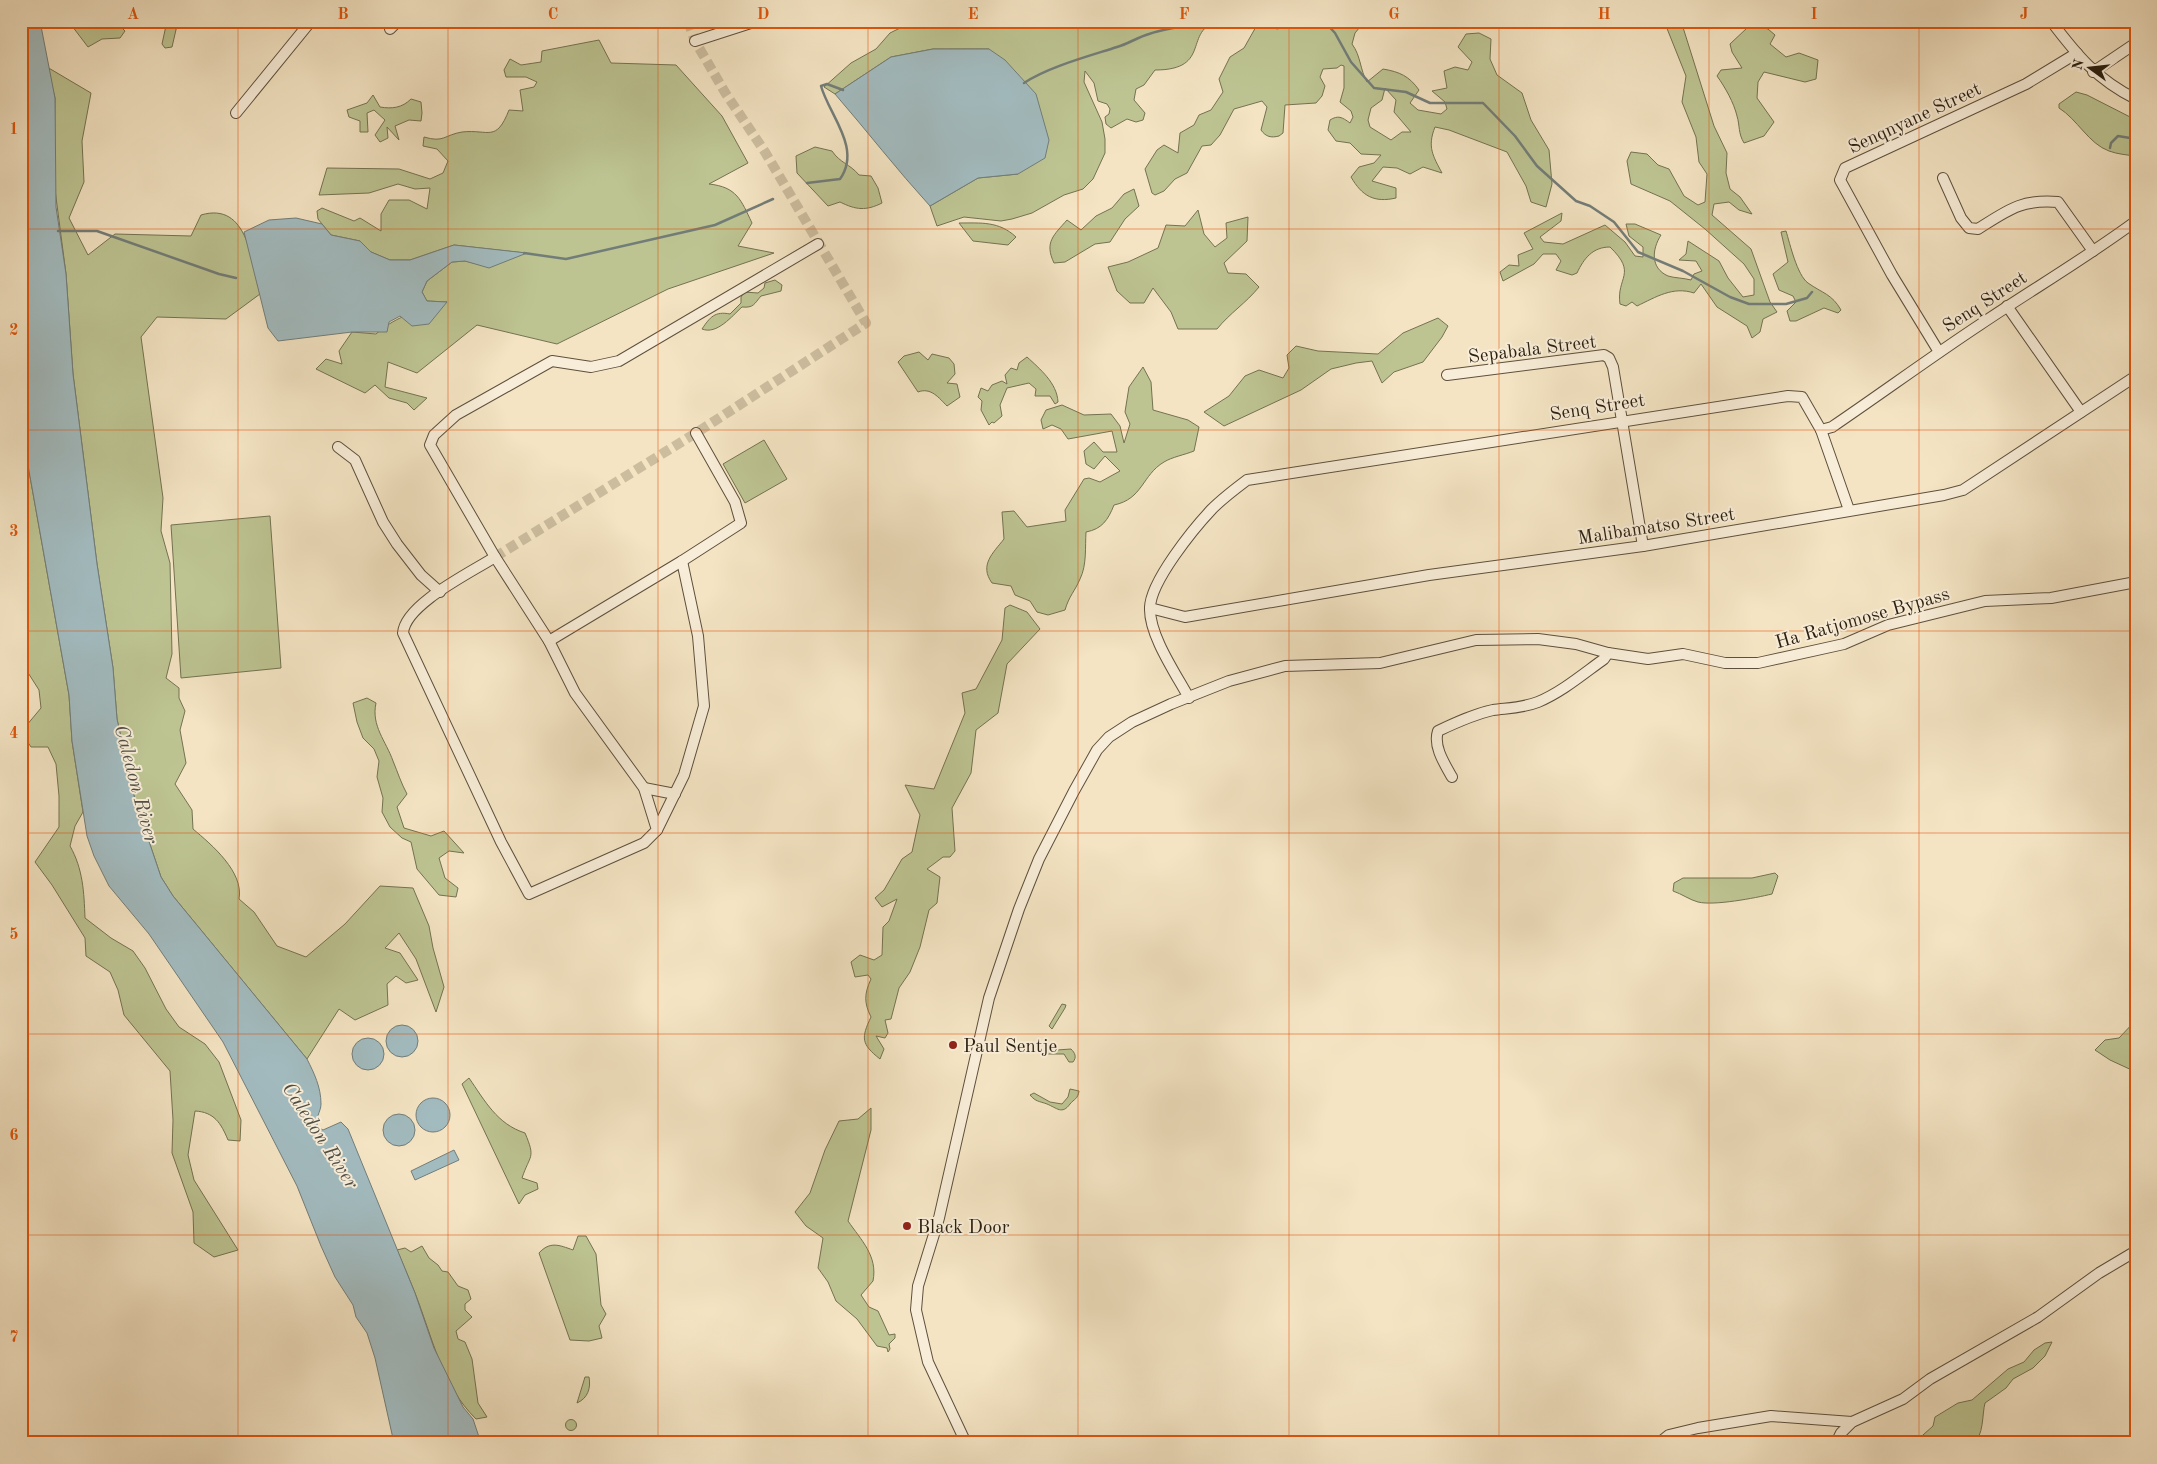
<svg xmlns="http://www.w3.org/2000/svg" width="2157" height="1464" font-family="'Old Standard TT',serif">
	<rect width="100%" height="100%" fill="#f4e4c3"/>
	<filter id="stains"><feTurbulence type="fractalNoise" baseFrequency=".004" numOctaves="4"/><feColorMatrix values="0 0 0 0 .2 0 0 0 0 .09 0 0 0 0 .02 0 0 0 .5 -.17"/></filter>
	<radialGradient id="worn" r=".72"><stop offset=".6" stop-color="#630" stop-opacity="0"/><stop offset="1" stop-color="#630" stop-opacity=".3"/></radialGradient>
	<g fill="#bdc492" stroke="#747251" fill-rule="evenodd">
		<path d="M119,21V25L125,31L120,38L102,39L88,47L69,22Z"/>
		<path d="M167,21H178L172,47L165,48L162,44Z"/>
		<path d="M914,21H1219C1182,30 1213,70 1155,70L1144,85L1136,89L1134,100L1145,113L1143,120L1136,122L1127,119L1111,128L1106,124L1105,117L1109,114L1110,109L1107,104L1098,101L1094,83L1085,71L1084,82L1102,122L1105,139V153L1093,179L1083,189L1064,195L1032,213L1012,219L1001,221L964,217L937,226L930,206L978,178L1018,174L989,49H933L891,57L835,94L824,87L851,63L876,49L890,33Z"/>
		<path d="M1289,21H1365L1355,33L1352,44C1361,56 1360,70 1367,82L1383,69C1400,72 1409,76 1419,90L1410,103L1418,110L1441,114L1447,109L1445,102L1432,91L1447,88L1444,71L1455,67L1468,70L1472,62L1458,47L1466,34L1479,33L1491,39L1490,59L1497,75L1522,93L1531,120L1549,150L1552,184L1546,207L1531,202L1526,186L1507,152L1449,130L1435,127C1427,147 1433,156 1442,173L1423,167L1410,174L1397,168L1383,167L1372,181L1396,188V198C1374,203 1362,196 1351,177L1359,167L1374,163L1381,155L1361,154L1350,143L1336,141L1328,130L1330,120C1338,115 1342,117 1350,123L1353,117L1351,111L1340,102L1344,88V66L1341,65L1337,68L1323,69L1320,77L1325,86L1322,96L1316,103L1285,105L1283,133L1279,136C1271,138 1266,137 1261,130L1267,107L1262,101L1234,109L1220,135L1211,145L1202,146L1187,173L1175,179L1164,191L1155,195L1152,193L1145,169L1157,150L1164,145L1178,153L1180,133L1194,125L1199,115L1211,110L1223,92L1219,79L1230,57L1244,48L1257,25L1267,24L1277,29L1284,27ZM1385,88L1396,100L1394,112L1411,132H1402L1391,140L1370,127L1368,120L1371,108L1382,100Z"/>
		<path d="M1664,21H1681L1714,126L1727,153L1726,173L1730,189L1740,197L1752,214L1739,210L1729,202L1714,204L1712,215L1751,249L1770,302L1777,312L1763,319L1760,332L1752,338L1747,326L1717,307L1701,284L1694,293C1673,286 1656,297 1637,306L1632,302L1626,306L1620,304C1616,277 1638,274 1610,247C1593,247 1584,258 1577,273L1572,275L1556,270L1561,261L1556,254H1543L1534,264L1503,281L1500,272L1509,265L1519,266L1518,255L1533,249L1524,233L1562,213L1561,221L1540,237L1544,242L1563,244L1605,225L1625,242L1635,256L1643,257V247L1629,236L1626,224H1635L1661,235C1652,249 1650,268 1668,276C1674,278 1684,278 1691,280L1694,274L1702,271L1696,261L1679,260L1686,254L1688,241L1719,261L1728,278L1743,297L1754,295V279L1744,264L1705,229L1670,201L1631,184L1627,161L1631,152L1647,154L1658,165L1669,169L1684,196L1698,205L1705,202L1707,174L1699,162L1696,137L1682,102L1686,76Z"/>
		<path d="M1758,26L1768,29L1775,35L1770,44L1786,57L1799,53L1818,60L1816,79L1805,82L1764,72L1758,82L1757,98L1774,122L1764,136L1744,143C1738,133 1740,126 1737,116C1734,103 1725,87 1717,76L1721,70L1742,68L1732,52L1730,44L1747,28Z"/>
		<path d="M599,40L611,63L676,65L722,116L748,163L709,184C737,187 741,200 752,223L738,246L774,253L668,289L557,344L477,325L417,373L388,362L385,387L427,398L414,410L407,403L389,398L375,385L365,393L316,369L326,359L342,364L339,351L352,332L376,334C397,315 421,310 447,302L427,301L422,292L427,281L452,262L465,261L489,267L525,253L454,245L410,260H390L371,252L360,241L331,235L318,219L317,211L322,208L354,221L360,218L381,231V214L389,200H409L427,209L430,188L415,189L398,184L369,193L319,195L327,168L399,169L430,179L443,173L448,161L437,149L423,146L424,137C444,143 444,135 462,132C489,129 496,143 509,110L523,111L520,90L534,87L537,82L526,77H506L504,70L510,59L521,65L541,62L542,51Z"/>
		<path d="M47,67L91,93L82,141L84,182L69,218L88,255L115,234L191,236L201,215C248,201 252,262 260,294L226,319L157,317L141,337L163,498L161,531L170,563L172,654L166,678L179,688V698L185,711L180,730L186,763L175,784L192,810L193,829C212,845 244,872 239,899L254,912L277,946L306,957L345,924L380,886L413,888L429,926L433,948L444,987L436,1012L416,959L399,933L385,948L400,953L418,980L406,983L396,976L387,984L388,1005L355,1020L339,1009L307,1059L173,896L161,877L135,800L117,719L113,668L97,564L73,374L66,274L54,182L55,98Z"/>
		<path d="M2076,92L2087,95L2136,120V156C2127,155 2117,154 2109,151C2089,144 2077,119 2059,108V104Z"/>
		<path d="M373,95L380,107C392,109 402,108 411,99L421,102L422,113L421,121L409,120L395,126L399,140L387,127L388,138L380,142L375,135L385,120L374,110L367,113L368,132H360V121L349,117L347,110L367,103Z"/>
		<path d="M815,147L832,151C840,163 850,164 859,175L871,176L878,188L882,203C866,211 856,210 840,202L828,206L797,173L796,156Z"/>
		<path d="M1134,189L1139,206L1125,219L1110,242L1095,244L1065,262L1054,263C1044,242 1054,235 1067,220L1081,230L1096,216L1112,208L1124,194Z"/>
		<path d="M1198,210L1204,234L1215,247L1227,238L1226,223L1248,217L1247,241L1224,263L1228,273L1246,274L1259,287C1246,303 1230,313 1217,329H1178L1171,312L1153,288L1144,303H1130L1117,291L1108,267L1128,262L1158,248L1166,225L1185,226Z"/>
		<path d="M959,223C981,223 999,221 1016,237L1008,245L973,241Z"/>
		<path d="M1786,231C1790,244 1797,275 1808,283C1822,293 1832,294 1841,310L1838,313L1824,308L1796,321H1790L1787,311L1796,302L1793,296L1779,290L1773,274L1788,262L1781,232Z"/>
		<path d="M775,280L782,285L781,291L761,296C754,304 754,308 742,307C732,316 717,335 702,329C710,317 715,311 730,314L741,303V297L744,292L758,293L764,288L765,283Z"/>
		<path d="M1438,318L1448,326L1442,337L1423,362L1394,372L1382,383L1372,361L1356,363L1331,369L1301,390L1224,426L1204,412L1229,396L1245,376L1259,370L1283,378L1289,368L1287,355L1296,346L1318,351L1378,354L1403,333Z"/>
		<path d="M919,352L928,360L932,354L949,358L954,364L955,374L947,383L957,384L960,397L947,406C939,398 931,387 918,392L898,362L904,356Z"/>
		<path d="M1027,357C1040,369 1057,383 1058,402L1055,404L1050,396H1035L1036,389L1029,383L1007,388L1000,405L1002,416L994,423L992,422L989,425L981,410L982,401L978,397L981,388L988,391L992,385L1002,381L1007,384L1005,375L1011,368L1017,370L1019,363Z"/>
		<path d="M1143,367L1151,382L1153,410L1188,420L1199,427L1194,451C1184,455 1172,457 1164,462C1142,475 1143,499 1114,505C1108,520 1102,529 1086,532C1085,547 1087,565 1080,579C1075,591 1069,596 1065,610L1048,615L1037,612L1030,601L1015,595L1011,586L992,583C979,565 993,553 1004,539L1002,512L1014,511L1027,527L1066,521L1065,510L1084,479L1089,478L1100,482L1120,471L1105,456L1094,469L1086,464L1084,451L1094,442L1103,452H1117L1112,431L1068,439L1061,429L1052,425L1043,429L1041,420L1046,410L1062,405L1084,415L1111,414L1120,426L1124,443L1130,424L1125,412L1129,387Z"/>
		<path d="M21,426L69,695L72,741L83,812L75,826L70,846C83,869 84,892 85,918L111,938L133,951L145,968L166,1009L179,1027L205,1044L219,1062L241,1120L240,1141L228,1140C221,1123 214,1112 195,1111L188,1155L194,1180L238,1250L214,1257L194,1243L193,1212L172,1153L173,1120L170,1071L124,1015L118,990L110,972L86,956L85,938L52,885L35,862L59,827V796L56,764L48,747H31L21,732L41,708L39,690L25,668L26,604L21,593Z"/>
		<path d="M764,440L787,479L745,503L723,464Z"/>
		<path d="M270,516L281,668L181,678L171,525Z"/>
		<path d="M1010,605L1027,612L1040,629L1007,664L998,713L976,730L971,773L952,808L955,851L950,857H943L927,869L940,877L937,903L929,910L920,947L910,972L899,988L891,1019L885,1020L888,1033L885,1038L876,1036L884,1049L880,1059C861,1044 861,1038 871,1017C864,1003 864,994 871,979L868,975L855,977L851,962L860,955L874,960L882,955L883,927L889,921L897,899L882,907L875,898L884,890L902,859L912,852L920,815L905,785L934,789L965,713L962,693L976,689L1002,640L1005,608Z"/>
		<path d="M367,698L376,703C371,726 386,741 393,761C398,773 401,783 407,794L397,807L404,828L431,836L444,831L464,853L449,851L439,858L445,878L458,888L456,897L439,895L417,869L411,842L402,838L390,827L382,812L383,798L377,777L379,761L374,749L363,738L357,722L353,703Z"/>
		<path d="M1775,873L1778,876L1772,894C1755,898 1714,906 1698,902C1690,900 1682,894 1673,891L1674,883L1683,878H1752Z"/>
		<path d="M1062,1004L1066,1005L1065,1008L1052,1029L1049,1026Z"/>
		<path d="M2136,1020V1072L2110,1060L2095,1050L2105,1040L2119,1038Z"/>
		<path d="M1049,1046L1057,1050L1071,1049C1075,1053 1077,1057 1073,1062H1069L1064,1054H1042L1040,1051Z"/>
		<path d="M469,1078C485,1101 497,1124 525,1133C536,1159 530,1154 522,1178L537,1183L538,1189L525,1195L519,1204L462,1084Z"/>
		<path d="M1070,1089L1079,1091C1078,1099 1074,1099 1070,1104C1062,1115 1057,1108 1047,1104C1039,1101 1036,1102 1030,1095L1034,1093L1050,1102L1062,1104L1068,1097Z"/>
		<path d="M871,1108V1130L848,1221C861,1240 878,1256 873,1281L861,1295L869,1307L878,1311L889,1335L895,1334V1338L889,1344L890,1349L888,1352L887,1348L877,1346L857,1319L836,1301L828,1282L818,1268L823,1238L806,1226L795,1212L810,1193L825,1150L839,1121L858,1119Z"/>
		<path d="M578,1236H586L596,1254L601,1305L606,1314L599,1326L602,1338L589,1341L570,1340L539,1253C550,1241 559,1245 573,1250Z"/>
		<path d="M422,1246L429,1258L438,1265L442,1271L448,1272L458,1286L468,1290L471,1299L465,1304V1310L472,1317L456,1331L458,1339L465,1342L472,1359L478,1403L487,1417L476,1419C442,1386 432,1336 415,1293C409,1278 403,1264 397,1250L405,1248L411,1252Z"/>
		<path d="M2052,1342L2045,1356L2033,1368L2013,1379L2006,1388L1985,1403C1982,1414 1984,1437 1973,1443H1914L1933,1426L1935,1417L1958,1403L1972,1400L2008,1369L2024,1362L2034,1350L2045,1343Z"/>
		<path d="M585,1377H589C591,1388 588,1398 577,1403Z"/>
		<circle cx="571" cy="1425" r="5.5"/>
	</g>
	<g fill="#a2bbbf" stroke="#727d79">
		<path d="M21,21H40L55,98L56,207L66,274L73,374L97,564L113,668L117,719L135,800L161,877L173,896L307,1059C314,1073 321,1087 321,1104C321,1112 314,1119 318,1127L323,1130L341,1122L348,1129L415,1293L434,1348L463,1407L473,1419L481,1443H394L375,1358L367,1333L356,1317L353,1305L335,1277L321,1246L297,1186L223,1042L149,934L109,886L94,856L87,836L72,741L69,695L21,426Z"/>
		<path d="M933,49H989L1005,60L1036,94L1049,140L1045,158L1018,174L978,178L930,206C897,170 867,131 835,94L891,57Z"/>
		<path d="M296,218L322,224L331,235L360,241L371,252L390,260H410L454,245L527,253L489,268L465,261L452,262L427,281L422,292L427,301L447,302L429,324L412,326L400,316L389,322L387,332H352L278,341L268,328L244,232L269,220Z"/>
		<circle cx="402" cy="1041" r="16"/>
		<circle cx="368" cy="1054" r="16"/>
		<circle cx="433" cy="1115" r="17"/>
		<circle cx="399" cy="1130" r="16"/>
		<path d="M454,1150L459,1160L415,1180L411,1171Z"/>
	</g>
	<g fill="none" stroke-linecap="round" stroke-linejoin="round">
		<g stroke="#727d79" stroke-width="2.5">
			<path d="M1324,21L1335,33L1351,62L1374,88L1406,92L1430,103H1483L1515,136L1537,166L1576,201L1590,206L1614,222L1638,252L1683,271L1730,297L1749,304H1786L1807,298L1812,292"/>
			<path d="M1024,83C1048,67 1089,56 1117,47C1128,44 1138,37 1149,34C1165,28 1182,28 1198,21"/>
			<path d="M2110,148L2111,143L2118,136L2136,139"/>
			<path d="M807,183L840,179C862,148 829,115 821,86L827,84L843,90"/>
			<path d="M58,231H97L219,274L236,278"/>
			<path d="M524,253L566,259L715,225L773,199"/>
		</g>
		<path stroke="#ccbd9f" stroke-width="10" stroke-dasharray="10 5" stroke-linecap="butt" d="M495,557L696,433L866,323L765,152L726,94L695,41L688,21"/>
		<defs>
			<g id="street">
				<path d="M2051,21C2076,54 2097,80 2136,99"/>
				<path d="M390,29L398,21"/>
				<path d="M695,41L757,21"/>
				<path d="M2093,72L2136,43"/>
				<path d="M236,113L311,21"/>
				<path d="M1943,178L1961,218L1969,228L1978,229C2008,210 2021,199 2058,202L2093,251"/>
				<path d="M2007,306L2081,412"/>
				<path d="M1939,352L1892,275L1840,180L1845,168L2026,84L2077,53"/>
				<path d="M1447,375L1604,355L1609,358L1613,367L1643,546"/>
				<path d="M1821,430L1849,510"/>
				<path d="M338,447L355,460L383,522L397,544L421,575L440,592"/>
				<path d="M495,557L549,641L575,693L644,788L657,830L644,843L529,894L501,842L403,633C405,604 472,572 495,557Z"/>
				<path d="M495,557L430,445L434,435L456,415L552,361L591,367L619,361L818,244"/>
				<path d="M1150,608L1185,617L1429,575L1643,546L1944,495L1963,490L2136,376"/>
				<path d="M549,641L682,561L741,523L735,502L696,433"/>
				<path d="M1189,698C1176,674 1149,635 1150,608C1150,582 1194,528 1212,509C1222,499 1235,489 1247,480L1788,396L1802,397L1821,430L1832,427C1882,393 1931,357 1981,324C2033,289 2086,258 2136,221"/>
				<path d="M2135,753H2136"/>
				<path d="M1452,777C1444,763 1433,746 1438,731C1455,723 1474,714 1493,710C1508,708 1523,708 1538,702C1562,692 1583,674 1604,659L1608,653"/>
				<path d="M644,788L675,794"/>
				<path d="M657,830L684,775L704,706L698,636L682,561"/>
				<path d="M966,1443L928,1362L916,1310L918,1286L939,1218L989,998L1019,909L1039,859L1074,791L1097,750L1109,737L1132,722L1171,704L1229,681L1285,666L1380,663L1476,640L1538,639L1576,644L1608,653L1648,659L1683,654L1725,663H1758L1844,644L1888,625L1985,601L2051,598L2136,582"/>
				<path d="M1659,1443L1669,1435L1698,1428L1771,1416L1852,1422"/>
				<path d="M1836,1443L1841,1433L1852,1422L1903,1399L1930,1379L2038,1317L2099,1273L2136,1251"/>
			</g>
		</defs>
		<use href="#street" stroke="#5d503d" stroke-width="12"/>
		<use href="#street" stroke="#f8edd8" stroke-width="10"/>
	</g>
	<path fill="none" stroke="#df560c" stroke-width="1" stroke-opacity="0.55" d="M238,21V1443M448,21V1443M658,21V1443M868,21V1443M1078,21V1443M1289,21V1443M1499,21V1443M1709,21V1443M1919,21V1443M21,229H2136M21,430H2136M21,631H2136M21,833H2136M21,1034H2136M21,1235H2136"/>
	<g fill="#8f2418" stroke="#f8edd8" stroke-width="2">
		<circle cx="953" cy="1045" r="5"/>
		<circle cx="907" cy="1226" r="5"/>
	</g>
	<g text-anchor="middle" stroke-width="4" stroke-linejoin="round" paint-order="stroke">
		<g font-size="19" fill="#2b1f10" stroke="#f8edd8">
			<text transform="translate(1914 117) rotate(-25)" y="7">Senqnyane Street</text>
			<text transform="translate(1984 301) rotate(-33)" y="7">Senq Street</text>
			<text transform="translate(1532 348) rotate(-7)" y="7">Sepabala Street</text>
			<text transform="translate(1597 406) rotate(-9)" y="7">Senq Street</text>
			<text transform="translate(1656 525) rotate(-9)" y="7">Malibamatso Street</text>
			<text transform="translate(1862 617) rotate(-16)" y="7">Ha Ratjomose Bypass</text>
		</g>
		<g font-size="19" fill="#2b1f10" stroke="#f8edd8" text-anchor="start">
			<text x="963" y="1052">Paul Sentje</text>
			<text x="917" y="1233">Black Door</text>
		</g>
		<g font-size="20" font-style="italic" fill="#4f4e45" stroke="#f8edd8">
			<text transform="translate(137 784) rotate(75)" y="7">Caledon River</text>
			<text transform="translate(321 1135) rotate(57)" y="7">Caledon River</text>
		</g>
	</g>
	<rect width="2157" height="1464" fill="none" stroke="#f4e4c3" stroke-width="55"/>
	<g transform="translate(2090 68) rotate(285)" stroke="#f8edd8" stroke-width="4" paint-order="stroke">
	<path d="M0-4L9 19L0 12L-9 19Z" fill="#2b1f10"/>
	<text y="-8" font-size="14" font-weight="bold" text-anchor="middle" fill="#2b1f10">N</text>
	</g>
	<rect x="28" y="28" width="2102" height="1408" fill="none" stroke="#df560c" stroke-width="2"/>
	<g font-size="16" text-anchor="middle" font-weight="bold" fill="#df560c">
		<text x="133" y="19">A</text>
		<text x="343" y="19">B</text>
		<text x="553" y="19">C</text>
		<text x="763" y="19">D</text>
		<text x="973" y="19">E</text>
		<text x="1184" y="19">F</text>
		<text x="1394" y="19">G</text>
		<text x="1604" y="19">H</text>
		<text x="1814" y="19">I</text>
		<text x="2024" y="19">J</text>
		<text x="14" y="134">1</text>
		<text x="14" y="335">2</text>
		<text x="14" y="536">3</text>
		<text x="14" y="738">4</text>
		<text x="14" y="939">5</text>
		<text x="14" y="1140">6</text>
		<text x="14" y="1342">7</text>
	</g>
	<rect width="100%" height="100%" filter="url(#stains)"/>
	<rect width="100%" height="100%" fill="url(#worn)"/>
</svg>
